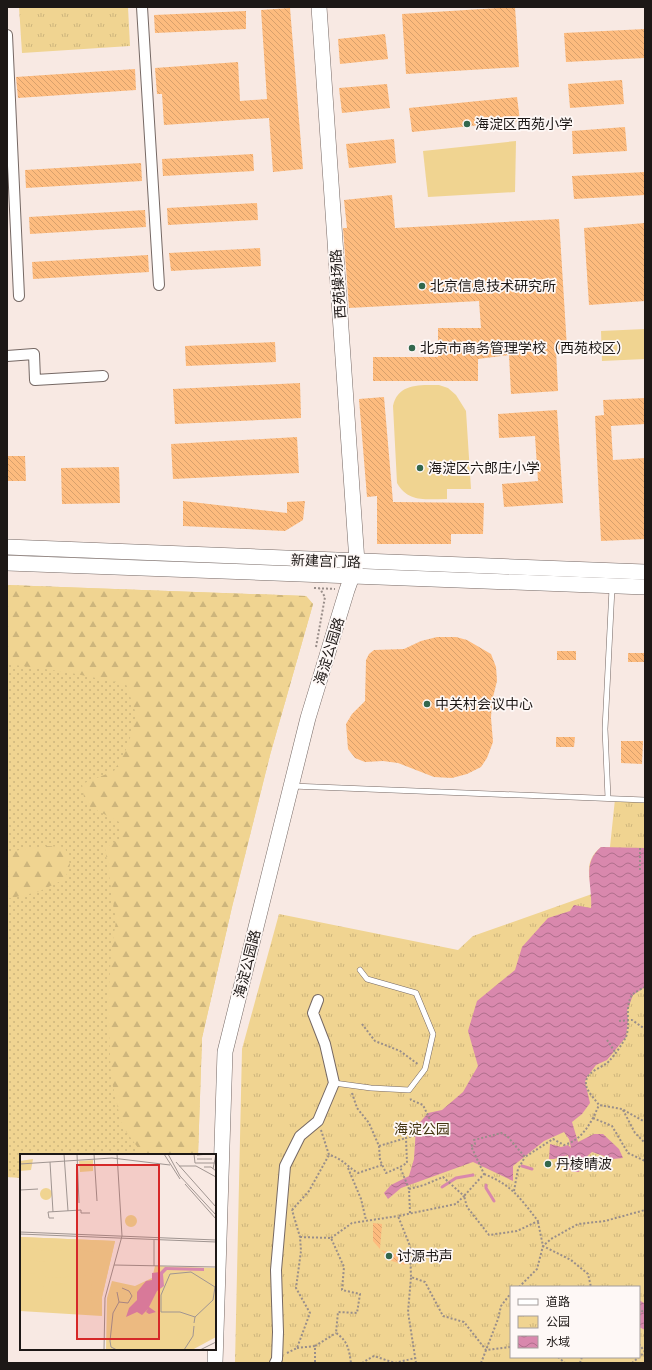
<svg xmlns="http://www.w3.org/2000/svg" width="652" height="1370" font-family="Figtree,'Noto Sans SC',sans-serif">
	<defs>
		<pattern id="grass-dots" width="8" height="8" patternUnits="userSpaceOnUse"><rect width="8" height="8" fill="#f0d491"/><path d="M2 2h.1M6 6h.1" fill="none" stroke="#cdb57c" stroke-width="1.8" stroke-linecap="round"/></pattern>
		<pattern id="forest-firs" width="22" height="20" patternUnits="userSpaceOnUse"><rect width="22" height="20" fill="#f0d491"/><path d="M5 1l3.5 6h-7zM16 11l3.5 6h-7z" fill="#cdb57c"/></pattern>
		<pattern id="park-tufts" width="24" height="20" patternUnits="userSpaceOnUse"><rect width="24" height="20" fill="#f0d491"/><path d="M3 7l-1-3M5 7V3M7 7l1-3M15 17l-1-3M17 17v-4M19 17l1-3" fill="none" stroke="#cdb57c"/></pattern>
		<pattern id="water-waves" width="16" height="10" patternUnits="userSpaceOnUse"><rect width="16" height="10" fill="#d988ad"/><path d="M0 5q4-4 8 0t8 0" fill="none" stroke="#af6e8c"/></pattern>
		<pattern id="building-back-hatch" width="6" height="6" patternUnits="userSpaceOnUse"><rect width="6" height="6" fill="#fdbb7e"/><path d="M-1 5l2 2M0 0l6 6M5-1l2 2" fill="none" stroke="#d8a06c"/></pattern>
	</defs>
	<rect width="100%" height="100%" fill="#f8e9e3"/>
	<path fill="url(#grass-dots)" d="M7,585L306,596L313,604L270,755L232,907L202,1038L198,1155H21V1178L7,1177Z"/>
	<g fill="url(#forest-firs)">
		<path d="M7,585L306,596L313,604L270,755L232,907L202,1038L198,1155H150L141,1152L122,1126L111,1078L108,1006L111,952L116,921L105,848L119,839L121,823L85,804L82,784L114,771L128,746L136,714L126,684L66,672L7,664Z"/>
		<path d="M45,846L65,847L70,865L65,879L38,892L7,899V852Z"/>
	</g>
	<g fill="url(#park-tufts)" fill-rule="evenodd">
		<path d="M19,7H128L130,46L22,53Z"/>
		<path d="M615,799L645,800V1363H235L242,1049L279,914L458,950L473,936L592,894C589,875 584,861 601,847H610ZM511,1287H639V1357H511Z"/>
	</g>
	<g fill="#f0d491">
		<path d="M516,141L515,192L428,197L423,151Z"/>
		<path d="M645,329V359L602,361L601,331Z"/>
		<path d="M439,385L448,388L456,395L466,411L471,489H447V499C427,499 408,503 397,483L393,406C398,383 420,385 439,385Z"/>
	</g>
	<g fill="url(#water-waves)">
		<path d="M601,847L645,848V987L633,995L627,1011L628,1020L626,1037L607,1060L596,1065L587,1077L585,1082L590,1103L582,1114L572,1122L578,1142L594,1134H603L619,1149L623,1158L613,1159L592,1152L583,1160L579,1172H573L567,1168L568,1155L554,1159H549L550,1144L561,1147L568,1145L571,1148L569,1139L564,1132L544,1141L513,1166V1181L473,1162L401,1188L388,1199L384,1193L391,1185L409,1176L414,1159L416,1127L428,1113L442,1110L463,1092L478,1066L468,1031L477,1001L515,970L522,947L548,918L570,911L574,905L591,908C593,885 581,864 601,847Z"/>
		<path d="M639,1300L644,1303L645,1330L639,1327Z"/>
	</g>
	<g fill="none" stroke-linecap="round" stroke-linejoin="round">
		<g stroke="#d988ad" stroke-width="3">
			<path d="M522,1166L532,1169"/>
			<path d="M486,1185V1188L494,1201"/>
			<path d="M442,1187L456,1178L473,1175"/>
		</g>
	</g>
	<g fill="url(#building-back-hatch)">
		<path d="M515,7L519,67L406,74L402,14Z"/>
		<path d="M290,8L303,169L273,172L269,118L164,125L162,94H157L155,68L238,62L240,101L267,99L261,10Z"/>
		<path d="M246,11V29L155,33L154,15Z"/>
		<path d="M645,29V58L566,62L564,33Z"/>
		<path d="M385,34L388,59L340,64L338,39Z"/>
		<path d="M135,69L136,90L18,98L16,77Z"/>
		<path d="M622,80L624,104L570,108L568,84Z"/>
		<path d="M387,84L390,108L342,113L339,88Z"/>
		<path d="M517,97L520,121L412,132L409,108Z"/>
		<path d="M625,127L627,151L573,154L572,131Z"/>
		<path d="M394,139L396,163L349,168L346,144Z"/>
		<path d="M253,154L254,171L163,176L162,159Z"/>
		<path d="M141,163L142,181L26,188L25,170Z"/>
		<path d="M645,172V195L574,199L572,176Z"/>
		<path d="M392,195L395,228L559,219L567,348L556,350L558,391L511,394L509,355L478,359V381H373V357H438V328H481L479,301L349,308L343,228H347L344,200Z"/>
		<path d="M257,203L258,220L168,225L167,208Z"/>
		<path d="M145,210L146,227L30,234L29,217Z"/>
		<path d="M645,223V301L589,305L584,228Z"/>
		<path d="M260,248L261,266L171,271L169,253Z"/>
		<path d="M148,255L149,272L33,279L32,262Z"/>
		<path d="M275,342L276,362L186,366L185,346Z"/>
		<path d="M300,383L301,418L175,424L173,389Z"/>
		<path d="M384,397L393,502L484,503L483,534H451V544H377V496L367,497L359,399Z"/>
		<path d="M645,398V424L611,426L613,460L645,458V539L601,541L595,416L604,415L603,400Z"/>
		<path d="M557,410L563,503L504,507L502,484L538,481L535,436L499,438L498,414Z"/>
		<path d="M297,437L299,473L173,479L171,444Z"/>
		<path d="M7,456H25L26,481H7Z"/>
		<path d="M119,467L120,503L62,504L61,468Z"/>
		<path d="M183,501L287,513V502L305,501L303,520L285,531L183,526Z"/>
		<path d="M437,637H456L467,640L491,654L496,667L497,681L492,701L491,718L493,742L487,758L481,767L467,774L452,778L434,777L398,763L383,761L365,762L355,758L348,749L346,724L352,714L365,701L366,660L369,654L374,650L404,649L421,641Z"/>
		<rect x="557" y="651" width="19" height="9"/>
		<rect x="628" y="653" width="17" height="9"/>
		<path d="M556,737H575L574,747H556Z"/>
		<path d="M621,741H643L642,764L621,763Z"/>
		<path d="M373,1223L382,1224L380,1249L373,1241Z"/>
		<path d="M381,1250L406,1257L405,1265L392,1261Z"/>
	</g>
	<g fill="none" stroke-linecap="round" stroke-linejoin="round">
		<defs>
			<g id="lane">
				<path d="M292,786L645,800"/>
				<path d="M608,798L605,729L612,588"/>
				<path d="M334,1083L371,1088L409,1090L425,1069L433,1034L416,993L367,979L360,970"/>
			</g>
			<g id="street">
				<path d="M142,7L159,285"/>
				<path d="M7,35L19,296"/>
				<path d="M7,356L34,354L35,380L103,376"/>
				<path d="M275,1363L277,1359L278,1332L276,1270L285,1166L300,1136L318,1121L334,1083L325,1044L313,1013L318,1000"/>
			</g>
			<g id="secondary">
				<path d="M7,547L645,572"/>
				<path d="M7,563L645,587"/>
				<path d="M215,1363L225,1052L308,718L347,590L357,562L319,7"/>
			</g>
		</defs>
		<use href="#lane" stroke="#756864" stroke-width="6"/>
		<use href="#street" stroke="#756864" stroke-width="12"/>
		<use href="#secondary" stroke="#756864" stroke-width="16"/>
		<g stroke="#998e8a" stroke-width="2" stroke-dasharray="2 2" stroke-linecap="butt">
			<path d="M314,588L335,589"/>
			<path d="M316,647L325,597L320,589"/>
			<path d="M640,848V872"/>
			<path d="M645,987C641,989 635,992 632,995C624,1008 631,1024 626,1037C622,1044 615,1055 610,1060C604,1068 587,1070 586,1082C585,1090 595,1099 599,1105L622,1109L645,1122"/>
			<path d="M619,1021L632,1020L645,1029"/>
			<path d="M362,1024L375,1041L400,1051L419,1065"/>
			<path d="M607,1040L615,1052"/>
			<path d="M352,1093L357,1108L369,1123L379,1146L380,1160L386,1173L400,1167"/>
			<path d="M623,1110L635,1133L645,1143"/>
			<path d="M593,1118L612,1126L628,1153L645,1161"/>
			<path d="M321,1130L329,1155C342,1158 346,1166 358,1173L382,1165"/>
			<path d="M379,1146L406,1138"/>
			<path d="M348,1168L361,1199L366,1220"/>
			<path d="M484,1174C512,1185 520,1198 538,1221L517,1231L489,1235L467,1207L464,1196L484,1174L471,1146L475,1144L474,1140L501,1133L507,1136L525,1157L553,1139L564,1145C583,1140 592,1121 599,1105"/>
			<path d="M409,1189L400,1167L407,1163L406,1138L424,1133L431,1122L423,1105L411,1100L410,1097"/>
			<path d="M514,1191L518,1169L525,1157"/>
			<path d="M292,1210L309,1191L329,1155"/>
			<path d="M410,1213L409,1189L424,1185L443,1177L464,1196L456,1204L398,1216L410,1246L411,1277"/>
			<path d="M538,1222L543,1246L571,1260L588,1274L591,1287"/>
			<path d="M300,1237L331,1238L344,1267L342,1290L360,1294L357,1313L338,1312L336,1333C348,1341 349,1350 351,1363"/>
			<path d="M331,1238L352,1223L398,1216"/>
			<path d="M519,1287L537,1269L543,1246L551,1239L578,1224L605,1221L645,1210"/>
			<path d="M639,1315L644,1309"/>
			<path d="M639,1344L645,1352V1363"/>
			<path d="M315,1346L336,1333"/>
			<path d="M297,1348L315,1346V1363"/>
			<path d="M287,1353L297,1348L310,1313L296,1288L301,1251L300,1237L292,1210"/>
			<path d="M558,1357L565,1363"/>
			<path d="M362,1363L374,1356L395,1363L415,1358"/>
			<path d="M416,1363L408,1312L411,1277L425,1282L443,1316L464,1322L486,1350L511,1347"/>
			<path d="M481,1363L498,1319L501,1306L511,1293"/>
			<path d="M580,1363L582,1357"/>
			<path d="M632,1363L645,1352"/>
		</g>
		<use href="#lane" stroke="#fff" stroke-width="5"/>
		<use href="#street" stroke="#fff" stroke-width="10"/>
		<use href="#secondary" stroke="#fff" stroke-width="15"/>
	</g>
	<g fill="#33674d" stroke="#fef8f6" stroke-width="1.5">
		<circle cx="467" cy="124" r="4"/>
		<circle cx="422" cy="286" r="4"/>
		<circle cx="412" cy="348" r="4"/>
		<circle cx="420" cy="468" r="4"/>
		<circle cx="427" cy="704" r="4"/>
		<circle cx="548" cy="1164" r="4"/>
		<circle cx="389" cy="1256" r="4"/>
	</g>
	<g text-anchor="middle" stroke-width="3.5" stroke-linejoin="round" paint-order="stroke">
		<g font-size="14" fill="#1d1816" stroke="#fef8f6" text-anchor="start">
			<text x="475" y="129">海淀区西苑小学</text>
			<text x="430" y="291">北京信息技术研究所</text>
			<text x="420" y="353">北京市商务管理学校（西苑校区）</text>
			<text x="428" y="473">海淀区六郎庄小学</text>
			<text x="435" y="709">中关村会议中心</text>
			<text x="556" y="1169">丹棱晴波</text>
			<text x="397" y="1261">讨源书声</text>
		</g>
		<g font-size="14" fill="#1d1816" stroke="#fef8f6">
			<text transform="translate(338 284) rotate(-94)" y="5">西苑操场路</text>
			<text transform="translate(326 561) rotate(2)" y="5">新建宫门路</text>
			<text transform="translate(329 651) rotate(-73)" y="5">海淀公园路</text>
			<text transform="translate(247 964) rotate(-76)" y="5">海淀公园路</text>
		</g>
		<g font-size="14" fill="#433510" stroke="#fef8f6">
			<text x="422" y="1134">海淀公园</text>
		</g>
	</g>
	<g transform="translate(20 1154)">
		<rect width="196" height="196" fill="#f8e9e3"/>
		<path d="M0,83L95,87L82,143V162L0,157Z" fill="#f0d491"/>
		<path d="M13,5L11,16L0,17V7ZM0,83L95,87L82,143V159L75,157L71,148L72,116L67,111L73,106V98L57,95L26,97L0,92ZM0,105L25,108L22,117L26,123L42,124L62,118L66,121L47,129L34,131L29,136L31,149L25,151L21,145L24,132L17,120L8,119L2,126Z" fill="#f0d491"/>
		<path d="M73,6V17L60,18L59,7ZM135,112L195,114L196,183L172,196H86L87,144L92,127L115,132L132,124Z" fill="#f0d491"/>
		<path d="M20 40a6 6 0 1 1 12 0a6 6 0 1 1-12 0ZM105 67a6 6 0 1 1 12 0a6 6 0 1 1-12 0Z" fill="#f0d491"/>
		<path d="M145,113L184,114V117L147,116L143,120L144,132L137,137L129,153L136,158L129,160L126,158L128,155L122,161L117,158L106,163L109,154L117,146V138L126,127L132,126V119L140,118Z" fill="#d988ad"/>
		<path fill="none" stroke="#a09591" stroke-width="1" d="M44,0L48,57M57,0L59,49M74,0L77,47M144,0L160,25M148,0L160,22L196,61M174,0L175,9H196M177,1L189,0M177,5H192M30,8L33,58M156,8L196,53M0,10L92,4L150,11M159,12H176L196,23M184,13H191L196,17M193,15L196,0M165,30L196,65M0,36L18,35M34,64H29L28,58L61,56V59H70M0,78L196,86M0,80L196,88M94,111L196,113M134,112V86M99,148L108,149L112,142L109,137L102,134M174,169L175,163L193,146L195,133L171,118L150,120L141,141V158H160L175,163M84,196L85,144L102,82L97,0M97,196L91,193L90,187L93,159L99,148L97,138M164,196L173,182L174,172M180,196L196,188"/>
		<path fill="#d62828" fill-opacity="0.15" stroke="#d62828" stroke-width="2" d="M57,11H139V185H57Z"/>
		<rect width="196" height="196" fill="none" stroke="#1d1816" stroke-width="2"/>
	</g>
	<rect width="652" height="1370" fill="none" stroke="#1d1816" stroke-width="16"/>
	<rect x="510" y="1286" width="130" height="72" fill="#fef8f6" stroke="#a49e9c"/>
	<rect x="518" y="1299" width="20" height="6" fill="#ffffff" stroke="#a49e9c"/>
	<text x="546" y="1306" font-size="12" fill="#1d1816">道路</text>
	<rect x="518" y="1316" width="20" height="12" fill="url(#park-tufts)" stroke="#a49e9c"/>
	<text x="546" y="1326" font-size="12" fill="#1d1816">公园</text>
	<rect x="518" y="1336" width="20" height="12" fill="url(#water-waves)" stroke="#a49e9c"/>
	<text x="546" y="1346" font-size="12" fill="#1d1816">水域</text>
</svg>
